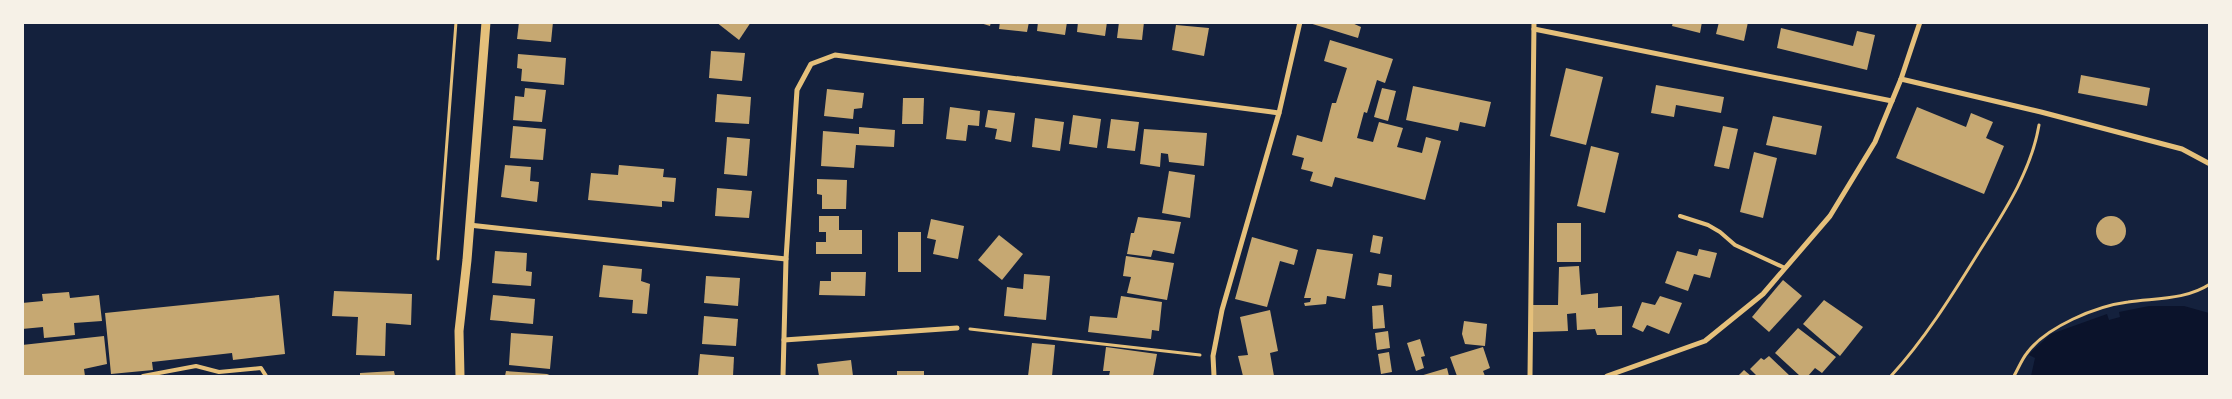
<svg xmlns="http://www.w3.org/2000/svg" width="2232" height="399" font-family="Overpass,sans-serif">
	<rect width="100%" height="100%" fill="#14213d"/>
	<path fill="#0b132b" d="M2149,306H2184L2209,313V376H2031L2035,358L2029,355L2030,353L2051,334L2107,314L2109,320L2120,317L2119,312Z"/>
	<g fill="#c6a872">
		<path d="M519,22H553L551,42L517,39Z"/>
		<path d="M716,22H751L739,40Z"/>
		<path d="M977,22H991L990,26Z"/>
		<path d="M1000,22H1029L1027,32L999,29Z"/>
		<path d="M1038,22H1067L1065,35L1037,31Z"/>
		<path d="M1078,22H1107L1105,36L1077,32Z"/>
		<path d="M1119,22H1144L1142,40L1117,38Z"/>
		<path d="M1306,22H1350L1361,27L1358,38Z"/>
		<path d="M1673,22H1702L1700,33L1672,26Z"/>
		<path d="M1719,22H1748L1744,41L1716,34Z"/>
		<path d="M1176,25L1209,28L1204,56L1172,50Z"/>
		<path d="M1781,28L1853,46L1857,31L1875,35L1867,70L1777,48Z"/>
		<path d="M1330,40L1393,59L1385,83L1377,80L1367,113L1364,112L1357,138L1373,142L1379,122L1403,128L1397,147L1422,153L1426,137L1441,141L1425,200L1335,177L1332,187L1310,181L1313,172L1301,169L1304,158L1292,155L1297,135L1322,142L1332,103H1336L1347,68L1324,61Z"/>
		<path d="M711,51L745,53L742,81L709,78Z"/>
		<path d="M518,54L566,58L564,85L521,81L522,69L517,68Z"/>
		<path d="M1566,68L1603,77L1586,145L1550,136Z"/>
		<path d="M2081,75L2150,88L2147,106L2078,93Z"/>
		<path d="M1656,85L1724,97L1721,113L1676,105L1674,117L1651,113Z"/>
		<path d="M1413,86L1491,102L1485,127L1460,122L1458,131L1406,120Z"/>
		<path d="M525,88L546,90L542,122L513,120L515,96L524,97Z"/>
		<path d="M1382,88L1396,91L1388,121L1374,117Z"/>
		<path d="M827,89L864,93L862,108L854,109L853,119L824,116Z"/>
		<path d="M717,94L751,97L749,124L715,122Z"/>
		<path d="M903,98H924L923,124H902Z"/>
		<path d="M950,107L980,111L979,126L968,125L966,141L946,139Z"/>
		<path d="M1917,107L1966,127L1971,113L1993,122L1986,138L2004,146L1984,194L1896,158Z"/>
		<path d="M988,110L1015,113L1011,142L995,139L997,129L985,127Z"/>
		<path d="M1073,115L1101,119L1097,148L1069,144Z"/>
		<path d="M1773,116L1822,126L1816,155L1766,145Z"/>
		<path d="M1035,118L1064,122L1060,151L1032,147Z"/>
		<path d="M1111,119L1139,122L1135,151L1107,148Z"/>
		<path d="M513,126L546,129L543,160L510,158Z"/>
		<path d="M1723,126L1738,129L1729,169L1714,166Z"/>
		<path d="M859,127L895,130L894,147L856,145L854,168L821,166L823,131L859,134Z"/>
		<path d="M1144,129L1207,133L1204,166L1169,162L1168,154L1161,153L1160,167L1140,164Z"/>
		<path d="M727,137L750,139L747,176L724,174Z"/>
		<path d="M1591,146L1619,153L1605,213L1577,206Z"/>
		<path d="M1754,152L1777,158L1763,218L1740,212Z"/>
		<path d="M505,165L531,167L530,181L539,182L537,202L501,197Z"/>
		<path d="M619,165L664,169L663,177L676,178L674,202L662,201V207L588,200L591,173L618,175Z"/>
		<path d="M1169,171L1195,175L1190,218L1162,213Z"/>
		<path d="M817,179L847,180L846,209H822V195L817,194Z"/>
		<path d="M717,188L752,191L749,218L715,216Z"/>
		<path d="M819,216H839V230H862V254H816V242H826V232H819Z"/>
		<circle cx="2111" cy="231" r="15"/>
		<path d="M1138,217L1181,222L1174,254L1153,250L1151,257L1127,254L1131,233H1134Z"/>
		<path d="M931,219L964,226L958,259L933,254L936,240L927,238Z"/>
		<rect x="1557" y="223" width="24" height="39"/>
		<rect x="898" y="232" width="23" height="40"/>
		<path d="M999,235L1023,254L1002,280L978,260Z"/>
		<path d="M1373,235L1383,237L1380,254L1370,252Z"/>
		<path d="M1252,237L1298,250L1294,265L1280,261L1267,307L1235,299Z"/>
		<path d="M1317,249L1353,254L1345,299L1327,296L1326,304L1305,306L1304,303L1310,302L1311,298H1304Z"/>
		<path d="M1699,249L1717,253L1710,278L1694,274L1688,291L1665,283L1677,251L1697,256Z"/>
		<path d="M495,251L527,253L526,271L532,272L531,286L492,283Z"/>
		<path d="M1126,256L1174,263L1167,300L1127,293L1131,277L1123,276Z"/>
		<path d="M603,265L642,269L641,281L650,284L647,314L632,313L633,300L599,297Z"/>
		<path d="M1579,266L1581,295L1598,293V308L1622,306V335H1597L1595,329L1577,330L1576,313L1567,314L1568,331L1533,332V305H1558L1559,267Z"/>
		<path d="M831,272H866L865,296L819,295L820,281H831Z"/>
		<path d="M1379,273L1392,275L1391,287L1377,285Z"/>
		<path d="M1024,274L1050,276L1046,320L1004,316L1007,287L1023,289Z"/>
		<path d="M706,276L740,278L738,306L704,303Z"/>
		<path d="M1783,280L1802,296L1769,332L1752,317Z"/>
		<path d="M334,291L412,294L411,325L386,323L385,356L356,355L358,317L332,316Z"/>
		<path d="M69,292L70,298L99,295L102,321L74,323L75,335L44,338L43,327L22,329V303L43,301L42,294Z"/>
		<path d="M279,295L285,354L233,360L232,353L152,362L153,370L111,374L105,313Z"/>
		<path d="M493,295L535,299L533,324L490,320Z"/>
		<path d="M1121,296L1162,302L1159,331L1152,330L1151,339L1088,332L1090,316L1117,318Z"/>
		<path d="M1660,296L1682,303L1669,334L1647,325L1643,332L1632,327L1642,302L1655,305Z"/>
		<path d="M1824,300L1863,327L1840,356L1803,324Z"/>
		<path d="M1383,305L1385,328L1373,329L1372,306Z"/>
		<path d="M1270,310L1278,351L1270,353L1274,376H1243L1238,356L1248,355L1240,317Z"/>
		<path d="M704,316L738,319L736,346L702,344Z"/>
		<path d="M1464,321L1487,324L1485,346L1465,344L1462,334Z"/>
		<path d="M1798,328L1836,357L1822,373L1815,368L1808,376H1800L1775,353Z"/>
		<path d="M1388,331L1390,348L1377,350L1375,333Z"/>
		<path d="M511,333L553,336L550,369L509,365Z"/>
		<path d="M104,336L107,364L84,369L85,376H22V345Z"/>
		<path d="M1420,339L1425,356L1421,357L1424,368L1416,371L1407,343Z"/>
		<path d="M1032,343L1055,345L1052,376H1028Z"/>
		<path d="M1106,347L1157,354L1153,376H1109L1110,371H1103Z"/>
		<path d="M1483,347L1490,368L1483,371L1485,376H1457L1450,357Z"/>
		<path d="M1389,352L1392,372L1381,374L1378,354Z"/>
		<path d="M700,354L734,357L733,376H698Z"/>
		<path d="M1769,356L1790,376H1757L1750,369L1761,358L1764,360Z"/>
		<path d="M851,360L853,376H819L817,364Z"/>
		<path d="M1447,368L1449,376H1420Z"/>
		<path d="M1744,370L1751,376H1738Z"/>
		<path d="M394,371L395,376H360V373Z"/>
		<path d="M506,371L547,374L552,376H505Z"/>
		<rect x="897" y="371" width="27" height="5"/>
	</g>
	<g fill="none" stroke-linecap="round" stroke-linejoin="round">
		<g stroke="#e5c07b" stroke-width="3">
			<path d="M438,259L456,22"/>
			<path d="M970,329L1200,355"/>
			<path d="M1891,376C1924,340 1951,297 1977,255C2002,215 2031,173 2039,125"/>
			<path d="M2014,376C2018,369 2022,359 2027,353C2046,327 2096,306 2128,302C2155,298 2186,300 2210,284"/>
		</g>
		<g stroke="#e5c07b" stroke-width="4">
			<path d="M1680,216L1708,225L1720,232L1735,245L1785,268"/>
			<path d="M143,376L196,366L219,372L261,368L266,376"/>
		</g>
		<g stroke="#e5c07b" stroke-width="5">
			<path d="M1534,29L1892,101"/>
			<path d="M1901,79L2041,112L2182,149L2210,164"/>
			<path d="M469,225L786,259"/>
			<path d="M784,340L957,328"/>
			<path d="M783,376L786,259L797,90L811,64L835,55L1279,113"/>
			<path d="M1214,376L1213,356L1222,310L1279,113L1300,22"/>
			<path d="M1530,376L1534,22"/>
			<path d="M1607,376L1705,341L1763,294L1830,216L1875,142L1901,79L1920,22"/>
		</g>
		<path stroke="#e5c07b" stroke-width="9" d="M460,376L459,331L467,260L486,22"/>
	</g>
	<rect width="2232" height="399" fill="none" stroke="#f6f1e7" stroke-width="48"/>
</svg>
